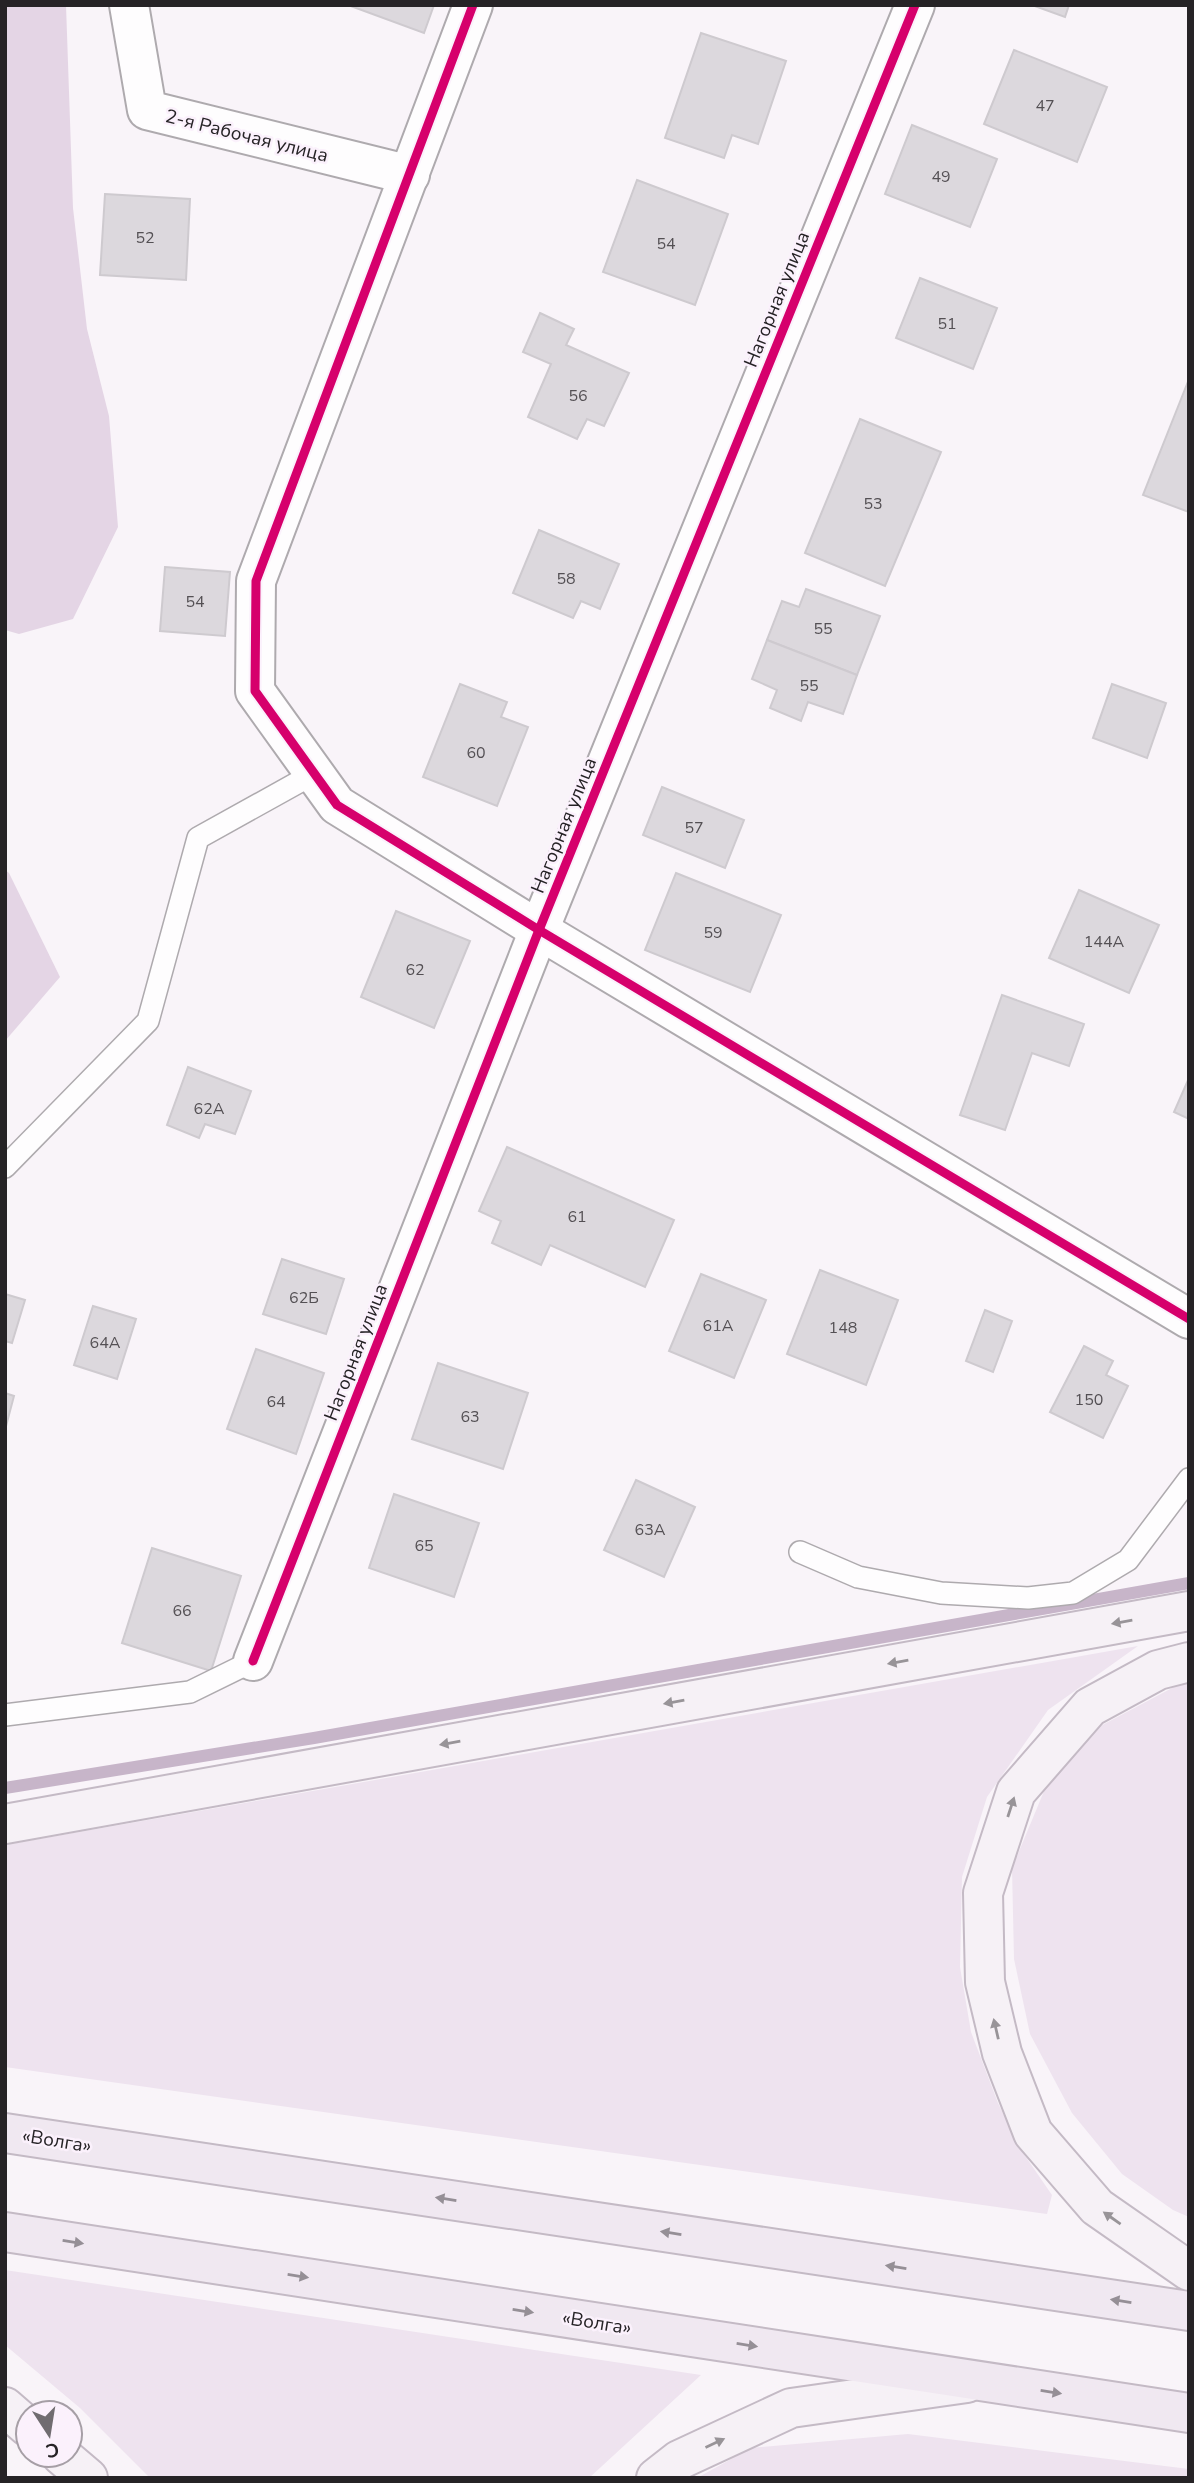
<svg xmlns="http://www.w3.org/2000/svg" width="1194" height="2483" font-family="'Nunito Sans',sans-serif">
	<rect width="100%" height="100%" fill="#f9f4f9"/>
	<g fill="#eee3ef">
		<path d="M1138,1646L1048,1710L987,1797L962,1877L960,1967L971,2032L998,2103L1021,2150L1052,2195L1047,2214L5,2067V1845Z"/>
		<path d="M1189,1679V2217L1173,2210L1122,2174L1072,2113L1030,2034L1014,1959L1012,1868L1047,1784L1091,1731Z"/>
		<path d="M5,2270L701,2375L589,2478H150L80,2408L5,2345Z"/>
		<path d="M908,2434L1189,2469V2478H697L751,2448Z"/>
	</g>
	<g fill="#e4d5e5">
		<path d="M5,5H66L73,208L87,329L109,416L118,527L73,619L19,634L5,630Z"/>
		<path d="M5,870L9,873L60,977L5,1041Z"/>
	</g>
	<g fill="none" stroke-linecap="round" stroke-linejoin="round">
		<path stroke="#c7b5c9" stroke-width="12" d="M5,1788L314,1738L1189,1583"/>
	</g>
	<g fill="#dcd8dd" stroke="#cecacf" stroke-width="2">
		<path d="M348,5H434L424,33Z"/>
		<path d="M1032,5H1069L1065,17Z"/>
		<path d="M701,33L786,61L758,144L732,135L724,158L665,138Z"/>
		<path d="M1014,50L1107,87L1077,162L984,124Z"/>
		<path d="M912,125L997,159L970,227L885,194Z"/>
		<path d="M637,180L728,214L695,305L603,272Z"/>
		<path d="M105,194L190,199L186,280L100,275Z"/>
		<path d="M920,278L997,308L973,369L896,338Z"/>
		<path d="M540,313L574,329L566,345L629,373L604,426L587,419L577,439L528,417L551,364L523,352Z"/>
		<path d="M1189,379V512L1143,495Z"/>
		<path d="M860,419L941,452L885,586L805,553Z"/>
		<path d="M539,530L619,564L600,609L581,601L573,618L513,593Z"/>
		<path d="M165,567L230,572L225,636L160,631Z"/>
		<path d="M806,589L880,616L857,675L767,640L782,601L799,607Z"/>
		<path d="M767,640L857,675L843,714L808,702L801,721L770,708L777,690L752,679Z"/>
		<path d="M460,684L507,702L501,717L528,727L497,806L423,777Z"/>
		<path d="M1112,684L1166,703L1147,758L1093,738Z"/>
		<path d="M662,787L744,820L725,868L643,835Z"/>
		<path d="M676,873L781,915L750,992L645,950Z"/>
		<path d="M1079,890L1159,925L1129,993L1049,958Z"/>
		<path d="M396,911L470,941L434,1028L361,997Z"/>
		<path d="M1002,995L1084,1024L1069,1066L1032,1053L1005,1130L960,1115Z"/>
		<path d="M188,1067L251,1091L235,1134L205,1124L199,1138L167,1125Z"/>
		<path d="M1189,1078V1119L1174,1112Z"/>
		<path d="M507,1147L674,1220L645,1287L550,1245L541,1265L492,1243L501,1221L479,1211Z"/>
		<path d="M282,1259L344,1279L326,1334L263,1314Z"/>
		<path d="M820,1270L898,1300L866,1385L787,1354Z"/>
		<path d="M701,1274L766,1300L734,1378L669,1351Z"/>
		<path d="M5,1294L25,1300L12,1343L5,1341Z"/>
		<path d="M93,1306L136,1319L117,1379L74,1365Z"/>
		<path d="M985,1310L1012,1321L993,1372L966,1361Z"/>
		<path d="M1084,1346L1113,1361L1106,1375L1128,1386L1103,1438L1050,1412Z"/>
		<path d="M256,1349L324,1373L296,1454L227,1429Z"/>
		<path d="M438,1363L528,1393L503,1469L412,1439Z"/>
		<path d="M5,1393L14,1396L5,1430Z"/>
		<path d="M636,1480L695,1507L664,1577L604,1550Z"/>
		<path d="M394,1494L479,1523L454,1597L369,1568Z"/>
		<path d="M152,1548L241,1576L211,1671L122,1643Z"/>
	</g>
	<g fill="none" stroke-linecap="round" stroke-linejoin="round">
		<defs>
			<g id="lane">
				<path d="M5,1167L148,1021L198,838L315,773"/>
				<path d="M800,1552L858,1577L941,1593L1028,1598L1073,1593L1128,1560L1189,1479"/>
				<path d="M5,1715L190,1692L253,1661"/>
			</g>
			<g id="street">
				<path d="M129,5L147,110L410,175"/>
				<path d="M473,5L256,581L255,691L337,805L539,930L1189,1319"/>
				<path d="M253,1661L539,930L915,5"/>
			</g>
			<g id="primary">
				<path d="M1189,1662L1158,1670L1090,1707L1016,1792L983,1893L985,1982L1002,2053L1033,2133L1097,2207L1189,2271"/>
				<path d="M5,1824L1189,1611"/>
				<path d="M5,2407L28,2427"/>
				<path d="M61,2455L88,2478"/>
				<path d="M656,2478L679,2460L791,2408L967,2383"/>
			</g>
			<g id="highway">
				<path d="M5,2133L1189,2311"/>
				<path d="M5,2232L1189,2413"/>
			</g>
		</defs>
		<use href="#lane" stroke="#aeaaae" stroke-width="24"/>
		<use href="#street" stroke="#aeaaae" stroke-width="42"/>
		<use href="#primary" stroke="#c4bac5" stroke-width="42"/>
		<use href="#highway" stroke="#c4bac5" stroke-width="42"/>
		<use href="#lane" stroke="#fefdfe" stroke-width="21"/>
		<use href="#street" stroke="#fefdfe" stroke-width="38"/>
		<use href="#primary" stroke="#f6f1f6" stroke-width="38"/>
		<use href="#highway" stroke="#f0e8f1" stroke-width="38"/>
		<defs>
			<g id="cycleway">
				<path d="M473,5L256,581L255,691L337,805L539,930L1189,1319"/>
				<path d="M253,1661L539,930L915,5"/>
			</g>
		</defs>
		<use href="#cycleway" stroke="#fbf1fc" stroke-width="13"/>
		<use href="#cycleway" stroke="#d6006c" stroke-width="9"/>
	</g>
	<defs><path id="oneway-solid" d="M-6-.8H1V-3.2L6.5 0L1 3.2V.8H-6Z" transform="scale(1.75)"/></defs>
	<g fill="#989498">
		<use href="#oneway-solid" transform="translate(1122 1622) rotate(170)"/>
		<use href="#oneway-solid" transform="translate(898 1662) rotate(170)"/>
		<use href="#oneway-solid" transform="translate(674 1702) rotate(170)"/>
		<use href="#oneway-solid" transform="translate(450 1743) rotate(170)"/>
		<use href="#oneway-solid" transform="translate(1011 1807) rotate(-72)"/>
		<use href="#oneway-solid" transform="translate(996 2029) rotate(-103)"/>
		<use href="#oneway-solid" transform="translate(1112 2218) rotate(-145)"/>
		<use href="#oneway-solid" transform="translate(715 2443) rotate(-25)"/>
	</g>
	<g fill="#958f96">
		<use href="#oneway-solid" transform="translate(446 2199) rotate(-171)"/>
		<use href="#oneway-solid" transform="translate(671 2233) rotate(-171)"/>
		<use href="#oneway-solid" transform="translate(73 2242) rotate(9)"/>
		<use href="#oneway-solid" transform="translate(896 2267) rotate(-171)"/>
		<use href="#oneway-solid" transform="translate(298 2276) rotate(9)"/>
		<use href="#oneway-solid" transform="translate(1121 2301) rotate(-171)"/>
		<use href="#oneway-solid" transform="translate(523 2311) rotate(9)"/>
		<use href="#oneway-solid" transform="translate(747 2345) rotate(9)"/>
		<use href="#oneway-solid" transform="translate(1051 2392) rotate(9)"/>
	</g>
	<g text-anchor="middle" stroke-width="5" stroke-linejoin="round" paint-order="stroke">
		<g font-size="16" fill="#545054">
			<text x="1045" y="111">47</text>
			<text x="941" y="182">49</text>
			<text x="145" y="243">52</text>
			<text x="666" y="249">54</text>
			<text x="947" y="329">51</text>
			<text x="578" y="401">56</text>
			<text x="873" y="509">53</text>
			<text x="566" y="584">58</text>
			<text x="195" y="607">54</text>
			<text x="823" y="634">55</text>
			<text x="809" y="691">55</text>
			<text x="476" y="758">60</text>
			<text x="694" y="833">57</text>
			<text x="713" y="938">59</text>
			<text x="1104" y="947">144А</text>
			<text x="415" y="975">62</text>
			<text x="209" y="1114">62А</text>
			<text x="577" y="1222">61</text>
			<text x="304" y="1303">62Б</text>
			<text x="718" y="1331">61А</text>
			<text x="843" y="1333">148</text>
			<text x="105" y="1348">64А</text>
			<text x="1089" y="1405">150</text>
			<text x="276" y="1407">64</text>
			<text x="470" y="1422">63</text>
			<text x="650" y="1535">63А</text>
			<text x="424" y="1551">65</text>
			<text x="182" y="1616">66</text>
		</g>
		<g font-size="19" fill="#262326" stroke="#fbf1fc">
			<text transform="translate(247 135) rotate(14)" y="7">2-я Рабочая улица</text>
			<text transform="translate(776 299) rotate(-68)" y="7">Нагорная улица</text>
			<text transform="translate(563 825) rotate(-68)" y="7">Нагорная улица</text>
			<text transform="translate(355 1352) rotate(-69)" y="7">Нагорная улица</text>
			<text transform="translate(57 2140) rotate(9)" y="7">«Волга»</text>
			<text transform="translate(597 2322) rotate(9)" y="7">«Волга»</text>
		</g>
	</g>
	<rect width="1194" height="2483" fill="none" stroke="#262326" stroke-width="14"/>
	<g transform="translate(49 2434) rotate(168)"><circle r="33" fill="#fbf1fc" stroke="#a69fa6" stroke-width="2"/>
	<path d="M0-5L12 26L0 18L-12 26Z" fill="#706c70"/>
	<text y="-10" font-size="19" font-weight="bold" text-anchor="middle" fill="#262326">С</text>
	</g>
</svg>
